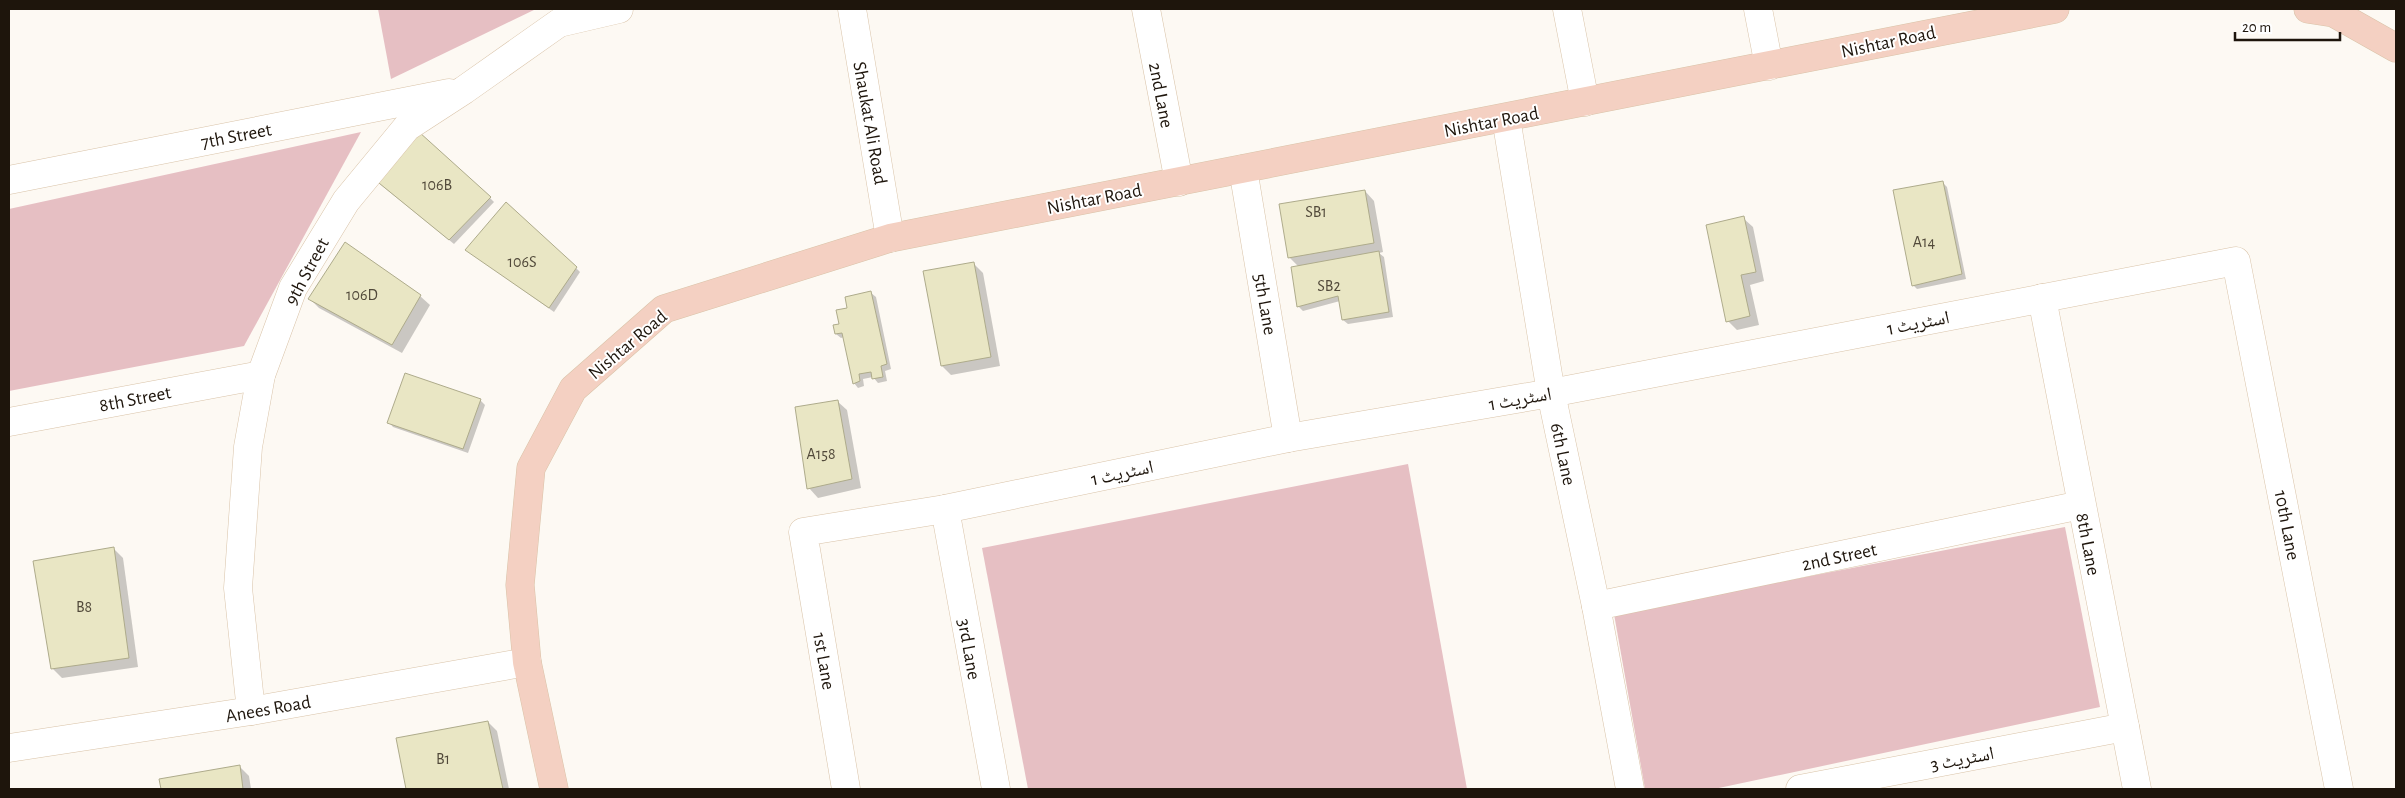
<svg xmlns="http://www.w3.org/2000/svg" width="2405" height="798" font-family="'Alegreya Sans','Noto Naskh Arabic',sans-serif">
	<rect width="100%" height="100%" fill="#fdf9f3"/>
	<g fill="#e6bfc3">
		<path d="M378,9H536L391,79Z"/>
		<path d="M361,132L244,346L9,391V209Z"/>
		<path d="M1408,464L1467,789H1028L982,548Z"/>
		<path d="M2065,527L2100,707L1714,789H1645L1614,614Z"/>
	</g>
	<g fill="#0003">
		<path d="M1942,182L1947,187L1966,279L1917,289L1913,285Z"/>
		<path d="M380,184L490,198L494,202L454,244Z"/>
		<path d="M1365,191L1374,201L1383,252L1379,253L1384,257L1393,317L1348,324L1343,320L1340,301L1303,311L1298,306L1299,267L1289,257Z"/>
		<path d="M1743,218L1753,227L1764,281L1750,285L1759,325L1737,330L1728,321Z"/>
		<path d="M467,250L576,268L580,272L554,312Z"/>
		<path d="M973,263L983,273L1000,366L951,375L942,366Z"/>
		<path d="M871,293L876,297L891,369L885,371L887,381L878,383L873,377L863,379L864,386L858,388L854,383L844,337L841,338L836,334L848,309Z"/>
		<path d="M420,296L430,305L402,353L319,308L310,299Z"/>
		<path d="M480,400L485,405L468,453L393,427L389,422Z"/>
		<path d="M837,401L847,410L861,488L818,498L809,488Z"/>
		<path d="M113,548L123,558L138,667L62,678L52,668Z"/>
		<path d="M488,722L497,731L509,789H407L397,739Z"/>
		<path d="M239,766L249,776L251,789H162L160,780Z"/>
	</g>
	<g fill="#e9e6c4" stroke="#aeab8b">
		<path d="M419,132L491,197L449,240L374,179Z"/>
		<path d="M1943,181L1962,274L1912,286L1893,190Z"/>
		<path d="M1365,190L1374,243L1288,258L1279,204Z"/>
		<path d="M506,202L577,267L549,308L465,250Z"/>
		<path d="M1744,216L1756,272L1741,275L1750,316L1726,322L1706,225Z"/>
		<path d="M345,242L421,295L392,345L308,299Z"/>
		<path d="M1379,251L1389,312L1342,320L1338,296L1297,307L1291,267Z"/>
		<path d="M974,262L991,357L941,366L923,271Z"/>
		<path d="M871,291L887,364L881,366L883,377L872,379L871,372L859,374L860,381L853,384L842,333L835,334L833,325L839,324L836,310L847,308L845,297Z"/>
		<path d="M405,373L481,399L463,449L387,423Z"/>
		<path d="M838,400L852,479L807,489L795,407Z"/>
		<path d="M114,547L129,658L51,669L33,561Z"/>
		<path d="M488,721L503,789H406L396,738Z"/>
		<path d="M240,765L243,789H161L159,779Z"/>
	</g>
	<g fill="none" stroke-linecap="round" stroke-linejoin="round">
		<defs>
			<g id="street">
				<path d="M852,9L890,238"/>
				<path d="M1146,9L1179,182"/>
				<path d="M1567,9L1585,102"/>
				<path d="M1758,9L1769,66"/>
				<path d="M1506,118L1551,393L1596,606L1630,789"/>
				<path d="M1243,169L1288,438"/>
				<path d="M9,180L449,93"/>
				<path d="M2042,298L2137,789"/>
				<path d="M9,422L261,375"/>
				<path d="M945,509L996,789"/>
				<path d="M1596,606L2081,505"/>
				<path d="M251,711L238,588L248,447L261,375L293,288L346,201L407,127L464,90L559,23L619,9"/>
				<path d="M9,748L251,711L527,662"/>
				<path d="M846,789L803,532L945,509L1288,438L1551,393L2236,261L2339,789"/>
				<path d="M1800,789L2125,727"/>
			</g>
			<g id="secondary">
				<path d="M2308,9L2334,13L2396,48"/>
				<path d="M554,789L527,662L520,585L531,468L573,389L664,309L890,238L2055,9"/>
			</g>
		</defs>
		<use href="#street" stroke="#d9c3a8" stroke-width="29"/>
		<use href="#secondary" stroke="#d9c3a8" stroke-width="29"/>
		<use href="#street" stroke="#fff" stroke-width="28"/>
		<use href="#secondary" stroke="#f4d0c2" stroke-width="28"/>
	</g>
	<g text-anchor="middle" stroke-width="4" stroke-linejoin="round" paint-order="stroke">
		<g font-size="16" fill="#51493a">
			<text x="437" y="190">106B</text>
			<text x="1316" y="217">SB1</text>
			<text x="1924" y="247">A14</text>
			<text x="522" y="267">106S</text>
			<text x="1329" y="291">SB2</text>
			<text x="362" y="300">106D</text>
			<text x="821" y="459">A158</text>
			<text x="84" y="612">B8</text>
			<text x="443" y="764">B1</text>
		</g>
		<g font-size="19" fill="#1e150c" stroke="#fff">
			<text transform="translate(1888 41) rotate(-12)" y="7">Nishtar Road</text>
			<text transform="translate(1162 95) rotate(79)" y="7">2nd Lane</text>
			<text transform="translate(1491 121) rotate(-11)" y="7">Nishtar Road</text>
			<text transform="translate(871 123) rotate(80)" y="7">Shaukat Ali Road</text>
			<text transform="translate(236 135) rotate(-11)" y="7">7th Street</text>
			<text transform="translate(1094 198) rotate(-11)" y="7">Nishtar Road</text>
			<text transform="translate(306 271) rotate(-62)" y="7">9th Street</text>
			<text transform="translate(1266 304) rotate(80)" y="7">5th Lane</text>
			<text transform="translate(1918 322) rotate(-11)" y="7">اسٹریٹ 1</text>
			<text transform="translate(627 344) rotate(-40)" y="7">Nishtar Road</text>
			<text transform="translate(135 398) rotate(-11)" y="7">8th Street</text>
			<text transform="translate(1520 398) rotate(-10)" y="7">اسٹریٹ 1</text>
			<text transform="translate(1564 454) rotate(78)" y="7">6th Lane</text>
			<text transform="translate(1122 472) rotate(-12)" y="7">اسٹریٹ 1</text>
			<text transform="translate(2288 525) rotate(79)" y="7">10th Lane</text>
			<text transform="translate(2089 544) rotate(79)" y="7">8th Lane</text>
			<text transform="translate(1839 556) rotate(-12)" y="7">2nd Street</text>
			<text transform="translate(970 649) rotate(80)" y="7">3rd Lane</text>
			<text transform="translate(825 661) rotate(80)" y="7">1st Lane</text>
			<text transform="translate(268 708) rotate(-10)" y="7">Anees Road</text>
			<text transform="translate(1962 758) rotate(-11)" y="7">اسٹریٹ 3</text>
		</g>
	</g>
	<rect width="2405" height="798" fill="none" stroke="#1e150c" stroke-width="20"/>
	<path d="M2235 32v8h105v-8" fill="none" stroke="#1e150c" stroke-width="2.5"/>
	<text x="2242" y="32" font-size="15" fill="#1e150c" stroke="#ffffff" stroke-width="4" paint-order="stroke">20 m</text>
</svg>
